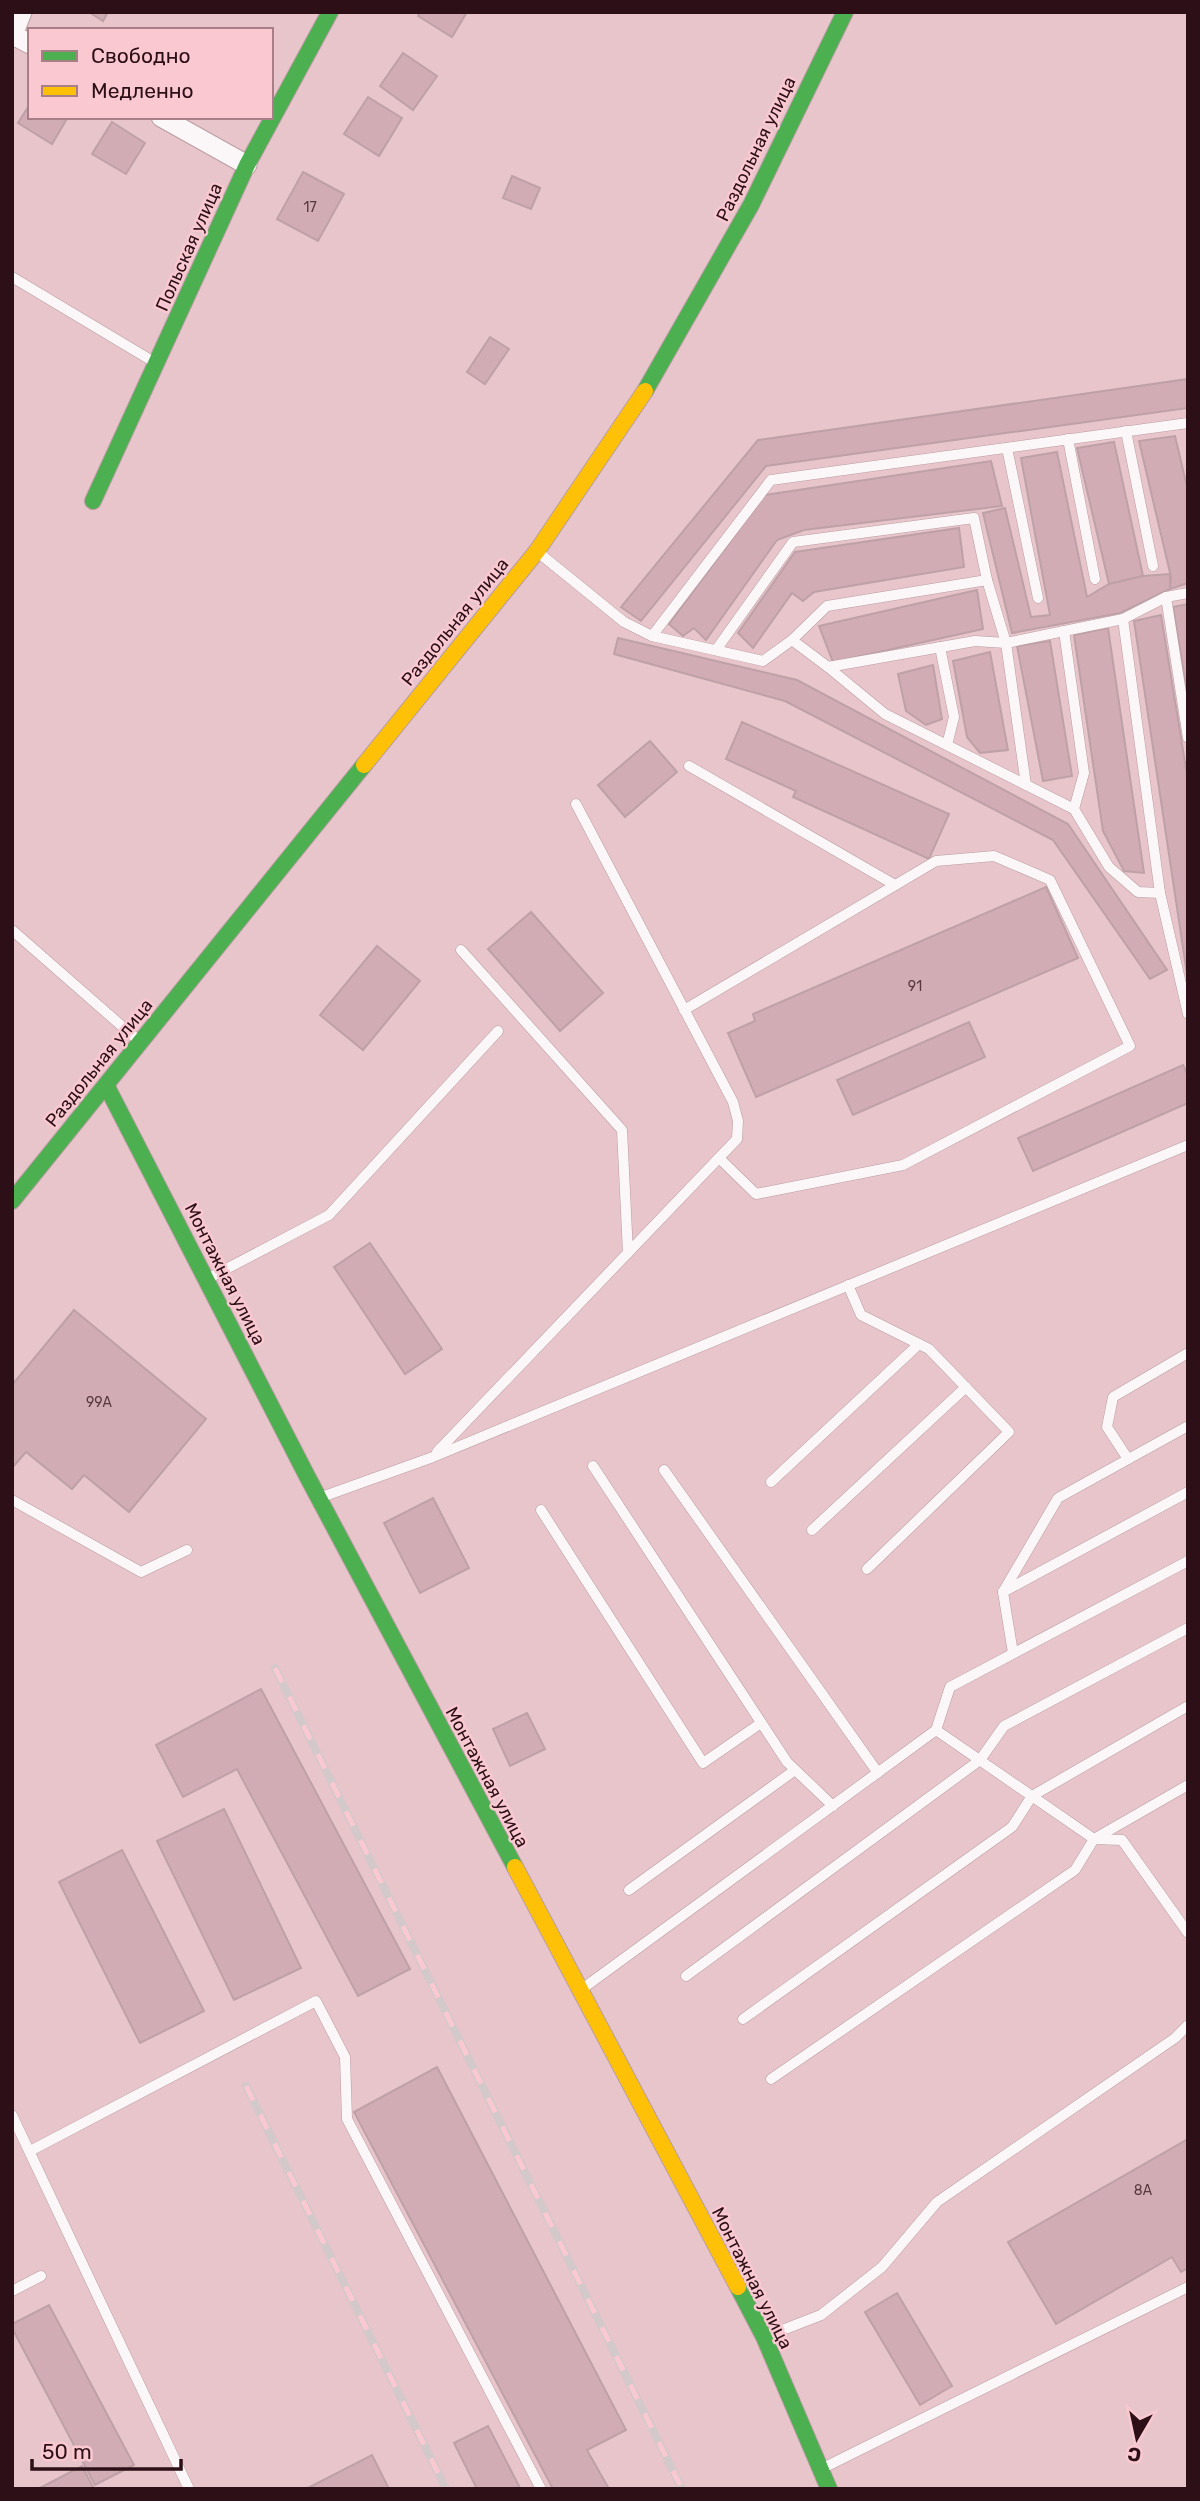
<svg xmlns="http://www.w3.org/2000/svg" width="1200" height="2501" font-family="Rubik,sans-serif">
	<rect width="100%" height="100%" fill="#e7c5cb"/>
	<g fill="#d2acb5" stroke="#bea1a7" stroke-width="2">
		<path d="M89,12H108L103,21Z"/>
		<path d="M420,12H467L452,37L418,16Z"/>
		<path d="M403,53L437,76L413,110L380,86Z"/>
		<path d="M368,97L402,118L379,156L344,134Z"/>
		<path d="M30,104V117H68L52,144L18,123Z"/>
		<path d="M112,122L145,143L126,174L92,154Z"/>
		<path d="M303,172L344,194L318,241L277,219Z"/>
		<path d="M512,176L540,188L531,209L503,198Z"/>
		<path d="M490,337L509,349L485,384L467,372Z"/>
		<path d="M1188,379V408L766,466L641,621L621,607L758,440Z"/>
		<path d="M1175,436L1188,491V583L1170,589L1171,577L1139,441Z"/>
		<path d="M1114,442L1143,576L1109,584L1077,448Z"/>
		<path d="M1057,452L1087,597L1109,584L1143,576L1170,574V589L1120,613L1012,633L983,513L1005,508L1031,617L1050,615L1021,458Z"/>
		<path d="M991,461L1002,506L804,530L777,540L706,640L694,628L683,636L669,624L765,495Z"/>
		<path d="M959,528L964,567L814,592L803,601L792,593L753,648L738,633L795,552Z"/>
		<path d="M977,590L983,629L833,662L819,626Z"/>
		<path d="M1188,604V698L1173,607Z"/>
		<path d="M1161,615L1188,781V981L1134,621Z"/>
		<path d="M1108,628L1144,873L1124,871L1103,831L1074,635Z"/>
		<path d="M618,638L797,680L1068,824L1167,970L1150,979L1053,840L785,701L614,654Z"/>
		<path d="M1050,641L1072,776L1043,781L1017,646Z"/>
		<path d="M990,652L1008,750L980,753L967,737L953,661Z"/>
		<path d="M933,665L942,719L926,725L906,711L898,674Z"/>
		<path d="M742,722L949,814L929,859L793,797L796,791L726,759Z"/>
		<path d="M650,741L677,772L625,817L598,785Z"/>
		<path d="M1046,887L1078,958L756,1097L728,1033L755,1021L753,1014Z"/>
		<path d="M531,912L603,993L560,1031L488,949Z"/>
		<path d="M377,946L420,981L363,1050L320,1015Z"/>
		<path d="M969,1022L985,1057L853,1115L837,1080Z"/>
		<path d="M1183,1065L1188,1075V1103L1033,1171L1018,1138Z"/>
		<path d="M370,1243L442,1349L405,1374L334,1267Z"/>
		<path d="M74,1310L206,1419L129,1512L84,1475L72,1489L26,1452L12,1468V1385Z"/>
		<path d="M433,1498L469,1568L420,1593L384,1523Z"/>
		<path d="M261,1689L410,1969L358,1996L237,1769L183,1797L156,1745Z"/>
		<path d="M527,1713L545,1749L510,1766L493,1729Z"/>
		<path d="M224,1809L301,1968L234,2000L157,1841Z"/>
		<path d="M122,1850L204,2011L140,2043L59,1882Z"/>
		<path d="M437,2067L626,2430L587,2450L609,2489H553L354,2112Z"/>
		<path d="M1188,2139V2268L1181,2272L1172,2257L1056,2324L1008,2242Z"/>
		<path d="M897,2293L952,2386L920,2405L865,2312Z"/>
		<path d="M49,2305L134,2465L95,2485L12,2328V2324Z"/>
		<path d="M488,2426L519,2486L520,2489H477L454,2443Z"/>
		<path d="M372,2455L389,2489H306Z"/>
		<path d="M82,2466L94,2489H38Z"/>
	</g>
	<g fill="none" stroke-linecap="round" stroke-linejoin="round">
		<defs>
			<g id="lane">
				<path d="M12,277L154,362"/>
				<path d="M1126,431L1153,566"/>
				<path d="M1068,439L1095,579"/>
				<path d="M1007,448L1038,598"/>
				<path d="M539,553L624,622L652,636L763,661L792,640L828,667L975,641L1006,643L1123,619L1166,597L1188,593"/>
				<path d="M1166,597L1188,738"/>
				<path d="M1064,631L1084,773L1074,809"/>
				<path d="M652,636L771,480L1188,423"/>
				<path d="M792,640L827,606L987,580L1006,643L1026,785"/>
				<path d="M940,647L954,717L947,745"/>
				<path d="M716,650L793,542L974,518L987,580"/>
				<path d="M828,667L885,714L1074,809L1109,867L1138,892L1160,893L1123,619"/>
				<path d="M689,766L895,885"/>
				<path d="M1160,893L1188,1014"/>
				<path d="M12,930L140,1042"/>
				<path d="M461,950L622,1130L628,1253"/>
				<path d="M684,1010L936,861L994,856L1050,880L1130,1046L903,1165L756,1194L719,1158"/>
				<path d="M207,1279L329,1215L498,1031"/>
				<path d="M848,1285L861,1315L929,1349L1009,1432L867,1569"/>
				<path d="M437,1452L737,1139L738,1121L733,1102L576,804"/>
				<path d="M1128,1459L1107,1427L1113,1397L1188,1353"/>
				<path d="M593,1466L787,1762L833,1806"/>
				<path d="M664,1470L878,1773"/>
				<path d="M771,1482L919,1344"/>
				<path d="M319,1498L433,1457L1188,1145"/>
				<path d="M12,1500L141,1572L187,1550"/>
				<path d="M541,1510L703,1763L761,1723"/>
				<path d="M812,1530L966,1387"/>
				<path d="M1003,1592L1058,1498L1188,1426"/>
				<path d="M1013,1653L1003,1592L1188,1492"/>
				<path d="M936,1730L950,1687L1188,1561"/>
				<path d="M629,1890L795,1770"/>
				<path d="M686,1976L980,1760L1004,1726L1188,1628"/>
				<path d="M582,1989L936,1730L1094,1839L1122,1840L1188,1933"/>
				<path d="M743,2019L1012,1827L1032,1796L1188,1706"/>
				<path d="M771,2079L1075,1870L1094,1839L1188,1785"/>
				<path d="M12,2115L189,2489"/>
				<path d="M30,2151L316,2001L345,2057L347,2119L541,2489"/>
				<path d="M12,2291L41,2276"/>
				<path d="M767,2336L821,2315L882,2267L937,2202L1175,2038L1188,2025"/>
				<path d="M823,2468L1188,2287"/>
			</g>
			<g id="street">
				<path d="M22,12L13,35L30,44"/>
				<path d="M161,117L247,165"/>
			</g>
			<g id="fast">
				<path d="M645,391L751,205L845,12"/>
				<path d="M93,501L247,165L330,12"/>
				<path d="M106,1085L307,1476L515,1867"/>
				<path d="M12,1201L364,765"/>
				<path d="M738,2287L764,2337L829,2489"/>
			</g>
			<g id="slow">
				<path d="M364,765L537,551L645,391"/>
				<path d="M515,1867L738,2287"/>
			</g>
		</defs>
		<use href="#lane" stroke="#ba9da3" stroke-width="11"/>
		<use href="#street" stroke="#ba9da3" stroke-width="21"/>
		<use href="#fast" stroke="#ba9da3" stroke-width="18"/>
		<use href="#slow" stroke="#ba9da3" stroke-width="18"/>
		<use href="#lane" stroke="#fbf6f7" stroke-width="10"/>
		<use href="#street" stroke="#fbf6f7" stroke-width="19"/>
		<use href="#fast" stroke="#4caf50" stroke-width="16"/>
		<use href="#slow" stroke="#ffc107" stroke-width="16"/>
		<defs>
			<g id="rail">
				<path d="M275,1668L682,2489"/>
				<path d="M246,2086L446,2489"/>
			</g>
		</defs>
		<use href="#rail" stroke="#d3c8ca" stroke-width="8"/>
		<use href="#rail" stroke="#fac8d1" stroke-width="5" stroke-dasharray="16" stroke-linecap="butt"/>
	</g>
	<g text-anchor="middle" stroke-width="5" stroke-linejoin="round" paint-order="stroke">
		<g font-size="14" fill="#583940">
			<text x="310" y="212">17</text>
			<text x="915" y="991">91</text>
			<text x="99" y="1407">99А</text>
			<text x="1143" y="2195">8А</text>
		</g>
		<g font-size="18" fill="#2d1017" stroke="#fac8d1">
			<text transform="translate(756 149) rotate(-64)" y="6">Раздольная улица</text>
			<text transform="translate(189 247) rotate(-66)" y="6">Польская улица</text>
			<text transform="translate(455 622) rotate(-51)" y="6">Раздольная улица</text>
			<text transform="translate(99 1063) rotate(-51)" y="6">Раздольная улица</text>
			<text transform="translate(225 1274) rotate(63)" y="6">Монтажная улица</text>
			<text transform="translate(487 1777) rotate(62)" y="6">Монтажная улица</text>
			<text transform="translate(752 2278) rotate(63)" y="6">Монтажная улица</text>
		</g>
	</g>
	<rect width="1200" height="2501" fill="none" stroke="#2d1017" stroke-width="28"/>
	<rect x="28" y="28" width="245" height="91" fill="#fac8d1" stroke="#a87e87" stroke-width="2"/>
	<rect x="42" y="51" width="35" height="10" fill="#4caf50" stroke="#a87e87" stroke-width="2"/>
	<text x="91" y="63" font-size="21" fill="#2d1017">Свободно</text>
	<rect x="42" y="86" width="35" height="10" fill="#ffc107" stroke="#a87e87" stroke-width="2"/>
	<text x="91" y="98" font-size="21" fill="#2d1017">Медленно</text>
	<g transform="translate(1137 2438) rotate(189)" stroke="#fac8d1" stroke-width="5" paint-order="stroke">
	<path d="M0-5L12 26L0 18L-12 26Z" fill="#2d1017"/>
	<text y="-10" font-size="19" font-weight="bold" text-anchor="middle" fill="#2d1017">С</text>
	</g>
	<path d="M32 2459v10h149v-10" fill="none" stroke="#2d1017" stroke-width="3.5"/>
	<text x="42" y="2459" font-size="21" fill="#2d1017" stroke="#fac8d1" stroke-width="5" paint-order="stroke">50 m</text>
</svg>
